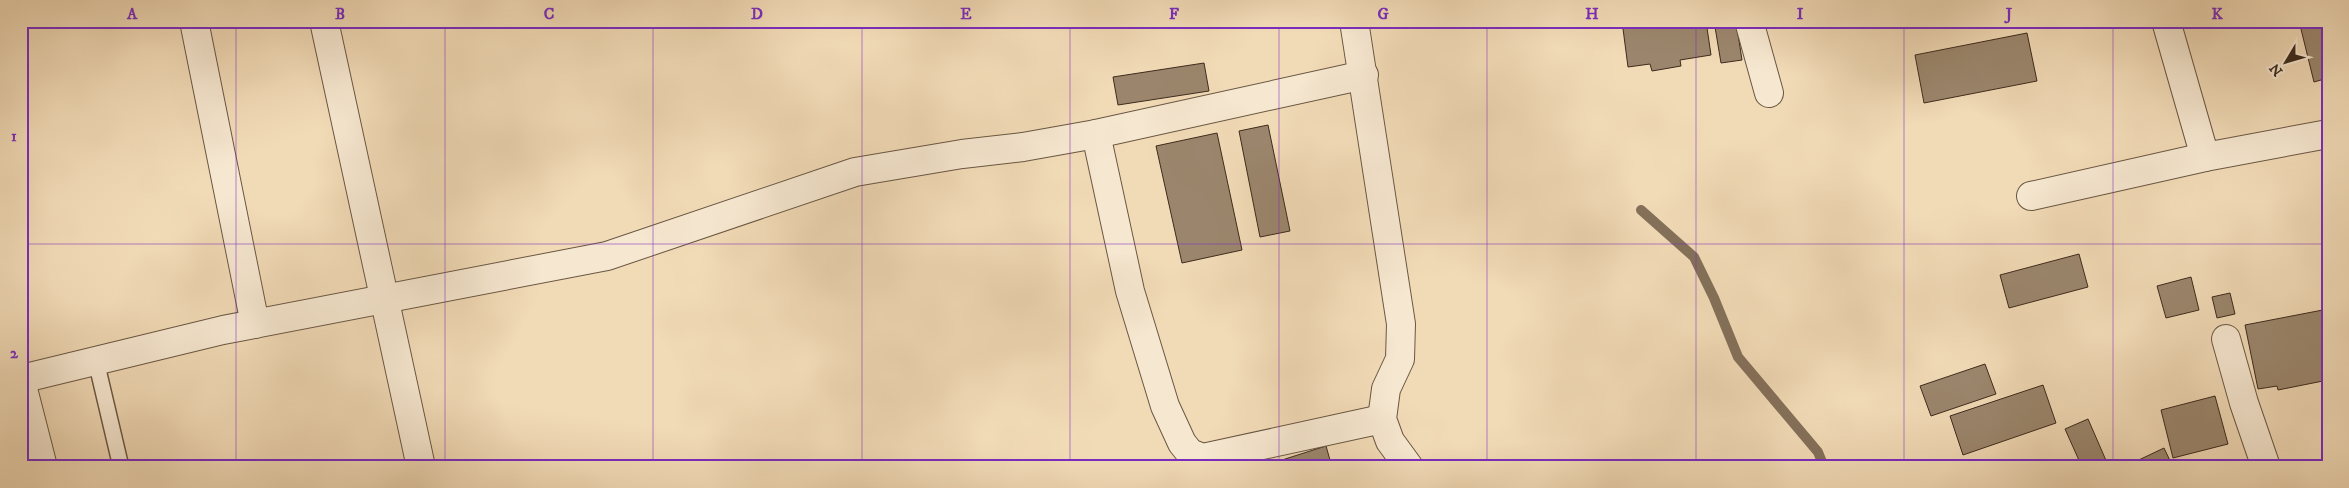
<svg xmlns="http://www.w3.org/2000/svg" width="2349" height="488" font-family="'IM FELL DW Pica',serif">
	<rect width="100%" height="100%" fill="#f1dab6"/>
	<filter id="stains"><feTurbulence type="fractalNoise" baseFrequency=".004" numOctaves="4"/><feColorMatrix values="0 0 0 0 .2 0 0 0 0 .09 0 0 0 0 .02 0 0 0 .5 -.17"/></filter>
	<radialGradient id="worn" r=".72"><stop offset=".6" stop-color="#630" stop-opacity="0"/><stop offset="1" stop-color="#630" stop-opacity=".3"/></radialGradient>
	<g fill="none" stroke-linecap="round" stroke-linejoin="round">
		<path stroke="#84705a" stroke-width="10" d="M1641,210L1694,257L1714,298L1738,357L1818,452L1824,467"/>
	</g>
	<g fill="#9b866d" stroke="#3d2b1d">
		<path d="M1622,21H1706L1711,55L1680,60L1681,66L1652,71L1650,64L1628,67Z"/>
		<path d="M1714,21H1736L1742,60L1721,63Z"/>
		<path d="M2299,21H2328V78L2314,82Z"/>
		<path d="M2027,33L2037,81L1924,103L1915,55Z"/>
		<path d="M1204,63L1209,91L1118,105L1113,77Z"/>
		<path d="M1268,125L1290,231L1260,237L1239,131Z"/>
		<path d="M1217,133L1242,250L1182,263L1156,146Z"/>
		<path d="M2079,254L2088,287L2009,308L2000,275Z"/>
		<path d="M2191,277L2199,310L2166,318L2157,286Z"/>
		<path d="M2230,293L2235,314L2217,318L2212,297Z"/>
		<path d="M2328,309V380L2278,390L2277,386L2258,389L2245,325Z"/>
		<path d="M1985,364L1996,394L1931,416L1920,386Z"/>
		<path d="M2043,385L2056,423L1963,455L1950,416Z"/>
		<path d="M2215,396L2228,444L2173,458L2161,410Z"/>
		<path d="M2088,419L2108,465L2105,467H2082L2065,429Z"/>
		<path d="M1326,446L1332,467H1260Z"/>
		<path d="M2164,448L2173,467H2124Z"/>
	</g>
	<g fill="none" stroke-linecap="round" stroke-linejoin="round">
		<defs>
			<path id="service" d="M96,361L121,467"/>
			<g id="minor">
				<path d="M194,21L255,324"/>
				<path d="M324,21L421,467"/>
				<path d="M1354,21L1401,324L1400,359L1386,389L1382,419L1390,441L1409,467"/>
				<path d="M1749,21L1769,93"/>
				<path d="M2166,21L2205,157"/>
				<path d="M1096,134L1130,291L1165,406L1182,443L1190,453L1203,458L1382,419"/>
				<path d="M2031,196L2205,157L2328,134"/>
				<path d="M2226,339L2244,403L2266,467"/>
				<path d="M21,379L223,330L607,256L855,172L962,154L1023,147L1096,134L1364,75"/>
				<path d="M21,381L43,467"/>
			</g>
		</defs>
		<use href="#service" stroke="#6a5743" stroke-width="18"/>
		<use href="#minor" stroke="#6a5743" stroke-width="30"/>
		<use href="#service" stroke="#f6e7d0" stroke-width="15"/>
		<use href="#minor" stroke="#f6e7d0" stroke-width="28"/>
	</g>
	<path fill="none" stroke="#7b2cbf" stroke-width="1" stroke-opacity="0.55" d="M236,21V467M445,21V467M653,21V467M862,21V467M1070,21V467M1279,21V467M1487,21V467M1696,21V467M1904,21V467M2113,21V467M21,244H2328"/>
	<rect width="2349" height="488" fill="none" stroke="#f1dab6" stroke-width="55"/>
	<g transform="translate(2286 62) rotate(232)" stroke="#f6e7d0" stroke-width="4" paint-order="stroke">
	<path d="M0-4L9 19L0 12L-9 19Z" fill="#3d2b1d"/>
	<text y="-8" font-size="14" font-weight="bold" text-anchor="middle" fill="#3d2b1d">N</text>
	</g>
	<rect x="28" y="28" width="2294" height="432" fill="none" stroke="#7b2cbf" stroke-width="2"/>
	<g font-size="16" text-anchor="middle" font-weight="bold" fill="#7b2cbf">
		<text x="132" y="19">A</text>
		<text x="340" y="19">B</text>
		<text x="549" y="19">C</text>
		<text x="757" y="19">D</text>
		<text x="966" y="19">E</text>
		<text x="1174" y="19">F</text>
		<text x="1383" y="19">G</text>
		<text x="1592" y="19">H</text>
		<text x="1800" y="19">I</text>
		<text x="2009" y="19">J</text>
		<text x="2217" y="19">K</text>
		<text x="14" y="141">1</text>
		<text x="14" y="358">2</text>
	</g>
	<rect width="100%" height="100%" filter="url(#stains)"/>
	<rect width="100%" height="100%" fill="url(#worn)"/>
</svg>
